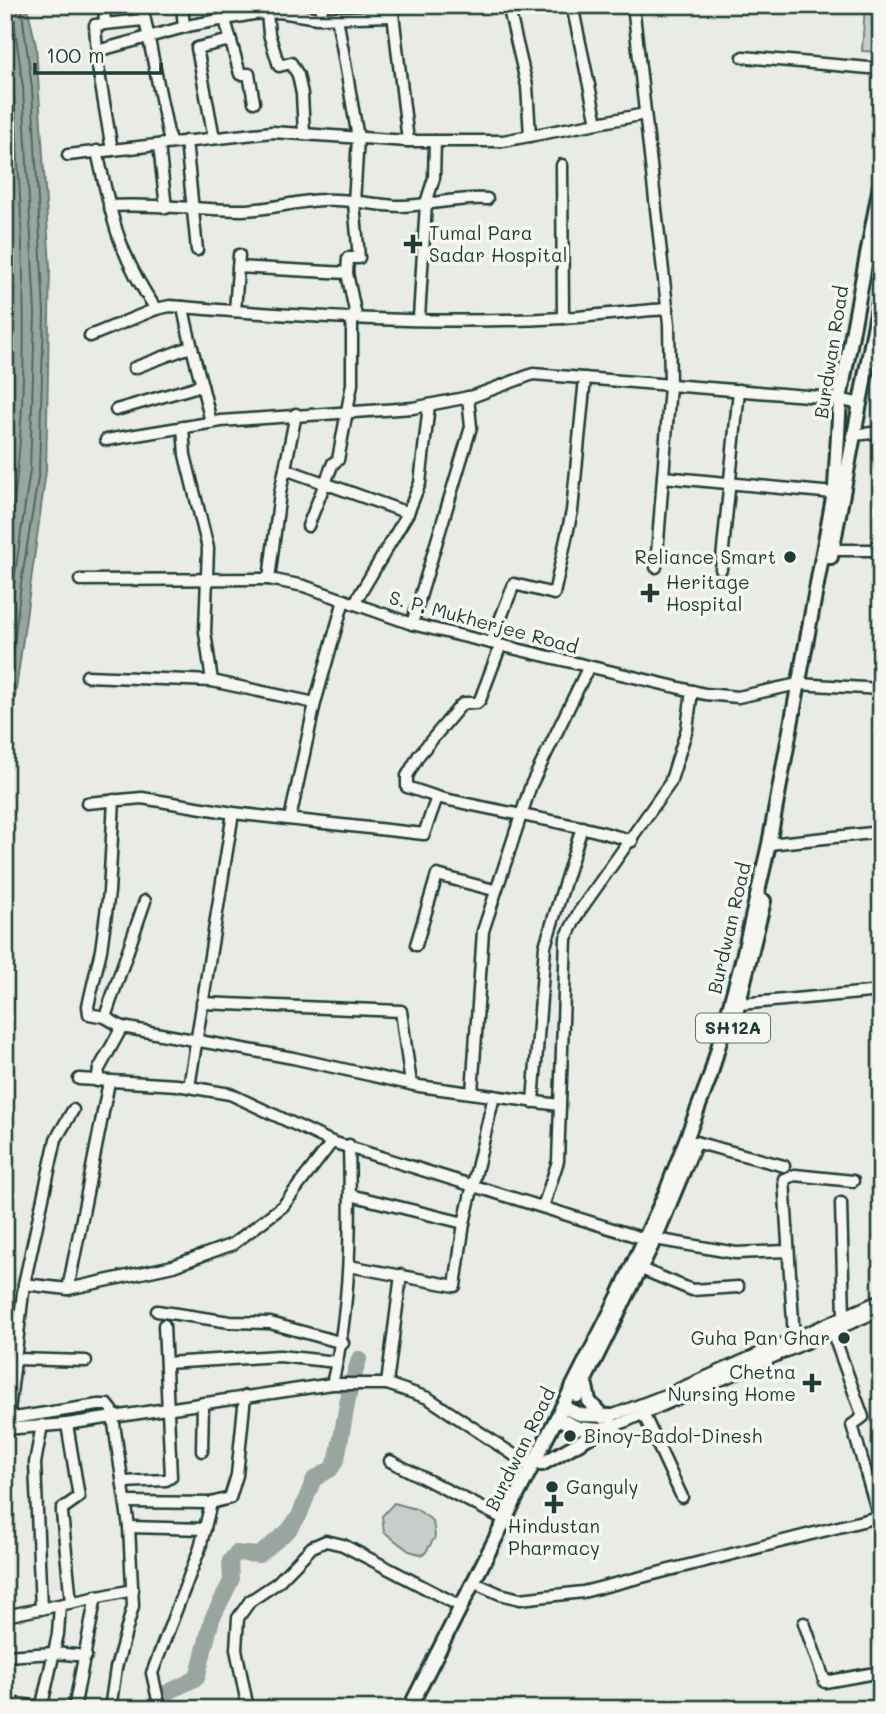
<svg xmlns="http://www.w3.org/2000/svg" width="886" height="1714" font-family="Mali,sans-serif">
	<rect width="100%" height="100%" fill="#e9ebe7"/>
	<filter id="ink" filterUnits="userSpaceOnUse"><feTurbulence type="fractalNoise" baseFrequency=".0143" numOctaves="2"/><feDisplacementMap in="SourceGraphic" scale="14" xChannelSelector="R" yChannelSelector="G"/><feConvolveMatrix kernelMatrix="1 2 1 2 8 2 1 2 1" color-interpolation-filters="sRGB"/></filter>
	<g filter="url(#ink)">
		<g fill="#c7cec9" stroke="#73867e" stroke-width="2">
			<path d="M865,5H881V52L862,51Z"/>
			<path d="M394,1503L416,1509L433,1521L435,1537L424,1555L409,1551L384,1532L382,1516Z"/>
		</g>
		<g fill="#99a6a0" stroke="#687c75" stroke-width="2">
			<path d="M5,5H27L36,46L50,267L46,471L5,770Z"/>
			<path d="M5,1142L11,1228L5,1254Z"/>
		</g>
		<g fill="none" stroke-linecap="round" stroke-linejoin="round">
			<g stroke="#50675f" stroke-width="2">
				<path d="M5,29C15,78 16,129 19,178C26,307 28,435 5,562"/>
				<path d="M5,644L30,470L35,313L23,88L12,5"/>
				<path d="M5,721L21,584L39,471L44,313L32,88L21,5"/>
			</g>
			<path stroke="#99a6a0" stroke-width="16" d="M164,1709L166,1693L197,1678L212,1619L231,1581L230,1561L236,1553L259,1555L288,1531L299,1516L314,1479L331,1469L337,1459L349,1394L359,1359"/>
			<defs>
				<g id="minor">
					<path d="M104,5L105,24"/>
					<path d="M142,5L170,143"/>
					<path d="M182,5L184,27"/>
					<path d="M221,5L240,74H249L254,102"/>
					<path d="M392,5L408,141"/>
					<path d="M508,5L527,86L530,136"/>
					<path d="M572,5L597,123"/>
					<path d="M633,5L669,324L670,386L656,567"/>
					<path d="M267,13L269,34L279,66L291,63L298,75L302,94L304,134"/>
					<path d="M337,17L358,138L354,203L359,258H348L347,273"/>
					<path d="M321,18L322,5"/>
					<path d="M97,51L192,25L253,14L280,12L317,18L393,16"/>
					<path d="M743,57L881,69"/>
					<path d="M214,138L197,48L231,40"/>
					<path d="M186,141L197,250"/>
					<path d="M159,145L166,208"/>
					<path d="M112,150L98,67L95,25L143,20"/>
					<path d="M97,151C111,215 118,254 156,309"/>
					<path d="M68,155L272,132L408,141H503L645,114"/>
					<path d="M562,165L563,318"/>
					<path d="M109,206C153,203 198,210 242,210C270,210 295,201 322,200C348,198 376,206 402,206C431,205 458,197 487,199"/>
					<path d="M238,267L347,273L356,316"/>
					<path d="M183,307C190,347 203,384 211,423"/>
					<path d="M235,311L239,255"/>
					<path d="M419,318L426,203L434,178L435,141"/>
					<path d="M90,336L156,309L170,306C300,317 433,325 563,318C598,316 633,311 668,309"/>
					<path d="M134,368L190,347"/>
					<path d="M116,410L202,385"/>
					<path d="M183,427L185,455L208,548L205,632L212,681"/>
					<path d="M854,435L881,432"/>
					<path d="M106,440L221,421L413,408L474,396L533,374L833,398L861,404"/>
					<path d="M285,469L408,513"/>
					<path d="M663,477L834,493"/>
					<path d="M308,526L333,463L338,460L352,384V316"/>
					<path d="M832,550H881"/>
					<path d="M721,569L739,390"/>
					<path d="M269,579L280,493L296,414"/>
					<path d="M80,580L269,579L304,586L412,624L705,694L738,697L798,684L881,689"/>
					<path d="M354,604L408,513L420,483L429,405"/>
					<path d="M412,624L471,427L468,397"/>
					<path d="M491,643L514,584L554,594L572,511L585,378"/>
					<path d="M87,676L212,681L315,703"/>
					<path d="M437,797L407,787V776L419,755L460,706L464,703H477L480,700L500,647"/>
					<path d="M87,803L142,798L233,813L424,834L437,797C502,813 568,821 632,841"/>
					<path d="M290,819L315,703L344,600"/>
					<path d="M769,844L881,832"/>
					<path d="M416,945L437,875L494,890"/>
					<path d="M202,1003L401,1011L411,1084"/>
					<path d="M740,1004L881,991"/>
					<path d="M105,1017L145,901"/>
					<path d="M122,1027L293,1058L419,1086L559,1105"/>
					<path d="M79,1079L177,1085L230,1094L332,1142L645,1239"/>
					<path d="M97,1081L99,1069L122,1027L105,1017L89,1014L88,1006L101,950L109,892L114,800"/>
					<path d="M189,1087L233,813"/>
					<path d="M472,1093L483,931L531,785L588,668"/>
					<path d="M533,1102L545,946L582,827"/>
					<path d="M73,1110L56,1139L24,1284L9,1411L14,1418L98,1405H108L112,1410L129,1527L133,1606L116,1668L110,1709"/>
					<path d="M695,1142L784,1166"/>
					<path d="M350,1195L464,1223"/>
					<path d="M841,1203L844,1316"/>
					<path d="M543,1207L558,1161L566,938L579,912L670,783L687,729L692,691"/>
					<path d="M655,1239L736,1253L788,1251"/>
					<path d="M349,1266L455,1286L464,1223L494,1096"/>
					<path d="M641,1269L692,1290L738,1287"/>
					<path d="M24,1284L68,1289L173,1266L233,1244L283,1206L332,1142"/>
					<path d="M68,1289L109,1082"/>
					<path d="M157,1311L230,1322L270,1323L343,1343"/>
					<path d="M832,1331L863,1417L852,1425L881,1524"/>
					<path d="M794,1338L784,1179L795,1175L853,1181"/>
					<path d="M16,1359L86,1361"/>
					<path d="M166,1363L279,1356L337,1362"/>
					<path d="M332,1384C351,1306 351,1225 349,1145"/>
					<path d="M387,1384L401,1275"/>
					<path d="M643,1413L682,1497"/>
					<path d="M611,1416L663,1396L881,1300"/>
					<path d="M67,1424L79,1497L62,1509V1513L71,1602"/>
					<path d="M615,1426L881,1310"/>
					<path d="M5,1429L67,1424L332,1384H387L428,1398L532,1467"/>
					<path d="M202,1451L203,1403"/>
					<path d="M390,1461L506,1520"/>
					<path d="M123,1482L166,1480L171,1477L164,1325"/>
					<path d="M126,1502L211,1503L230,1498L237,1475L245,1396"/>
					<path d="M129,1527L205,1529"/>
					<path d="M482,1586L500,1594L520,1599L583,1592L878,1517"/>
					<path d="M41,1609L35,1463L42,1425"/>
					<path d="M5,1616L133,1590"/>
					<path d="M804,1623L825,1682L881,1672"/>
					<path d="M5,1656L54,1653L86,1656"/>
					<path d="M5,1703L66,1709"/>
					<path d="M42,1705L58,1634L60,1605"/>
					<path d="M727,1706L728,1709"/>
					<path d="M74,1709L96,1596"/>
					<path d="M160,1709L152,1673L200,1548L211,1503"/>
					<path d="M248,1709L236,1649L238,1618L250,1601L277,1583L312,1547L326,1541L343,1545L462,1607"/>
				</g>
				<g id="major">
					<path d="M831,557L881,292"/>
					<path d="M732,1030L764,901"/>
					<path d="M585,1381L589,1401L603,1417"/>
					<path d="M577,1396L655,1239L695,1143"/>
					<path d="M562,1407L582,1415L611,1416"/>
					<path d="M557,1418L578,1428L600,1430"/>
					<path d="M542,1464L601,1430L615,1426"/>
					<path d="M409,1709L618,1297L666,1192L710,1077L742,961L769,844L835,487L840,399L881,180"/>
				</g>
			</defs>
			<use href="#minor" stroke="#1f3d34" stroke-width="15"/>
			<use href="#major" stroke="#1f3d34" stroke-width="18"/>
			<use href="#minor" stroke="#f6f6f2" stroke-width="10"/>
			<use href="#major" stroke="#f6f6f2" stroke-width="12"/>
		</g>
	</g>
	<g fill="#1f3d34" stroke="#f6f6f2" stroke-width="2.5">
		<path d="M409.5 233.5h7v7h7v7h-7v7h-7v-7h-7v-7h7z"/>
		<circle cx="790" cy="557" r="7"/>
		<path d="M646.5 582.5h7v7h7v7h-7v7h-7v-7h-7v-7h7z"/>
		<circle cx="844" cy="1338" r="7"/>
		<path d="M808.5 1372.5h7v7h7v7h-7v7h-7v-7h-7v-7h7z"/>
		<circle cx="570" cy="1436" r="7"/>
		<circle cx="552" cy="1487" r="7"/>
		<path d="M550.5 1493.5h7v7h7v7h-7v7h-7v-7h-7v-7h7z"/>
	</g>
	<g text-anchor="middle" stroke-width="7" stroke-linejoin="round" paint-order="stroke">
		<rect fill="#f6f6f2" stroke="#60746d" stroke-width="2" x="696" y="1013.5" width="74" height="29" rx="5"/>
		<g font-size="18" font-weight="bold" fill="#1f3d34">
			<text x="733" y="1034">SH12A</text>
		</g>
		<g font-size="19" fill="#1f3d34" stroke="#f6f6f2" text-anchor="start">
			<text x="429" y="240">Tumal Para<tspan x="429" dy="22">Sadar Hospital</tspan></text>
			<text x="776" y="564" text-anchor="end">Reliance Smart</text>
			<text x="666" y="589">Heritage<tspan x="666" dy="22">Hospital</tspan></text>
			<text x="830" y="1345" text-anchor="end">Guha Pan Ghar</text>
			<text x="796" y="1379" text-anchor="end">Chetna<tspan x="796" dy="22">Nursing Home</tspan></text>
			<text x="584" y="1443">Binoy-Badol-Dinesh</text>
			<text x="566" y="1494">Ganguly</text>
			<text x="554" y="1533" text-anchor="middle">Hindustan<tspan x="554" dy="22">Pharmacy</tspan></text>
		</g>
		<g font-size="19" fill="#1f3d34" stroke="#f6f6f2">
			<text transform="translate(831 352) rotate(-81)" y="7">Burdwan Road</text>
			<text transform="translate(484 622) rotate(15)" y="7">S. P. Mukherjee Road</text>
			<text transform="translate(729 928) rotate(-77)" y="7">Burdwan Road</text>
			<text transform="translate(520 1449) rotate(-64)" y="7">Burdwan Road</text>
		</g>
	</g>
	<rect width="886" height="1714" fill="none" stroke="#f6f6f2" stroke-width="28"/>
	<rect x="14" y="14" width="858" height="1686" fill="none" stroke="#1f3d34" stroke-width="2.5" filter="url(#ink)"/>
	<path d="M35 63v10h126v-10" fill="none" stroke="#1f3d34" stroke-width="3.5"/>
	<text x="46" y="63" font-size="21" fill="#1f3d34" stroke="#f6f6f2" stroke-width="5" paint-order="stroke">100 m</text>
</svg>
